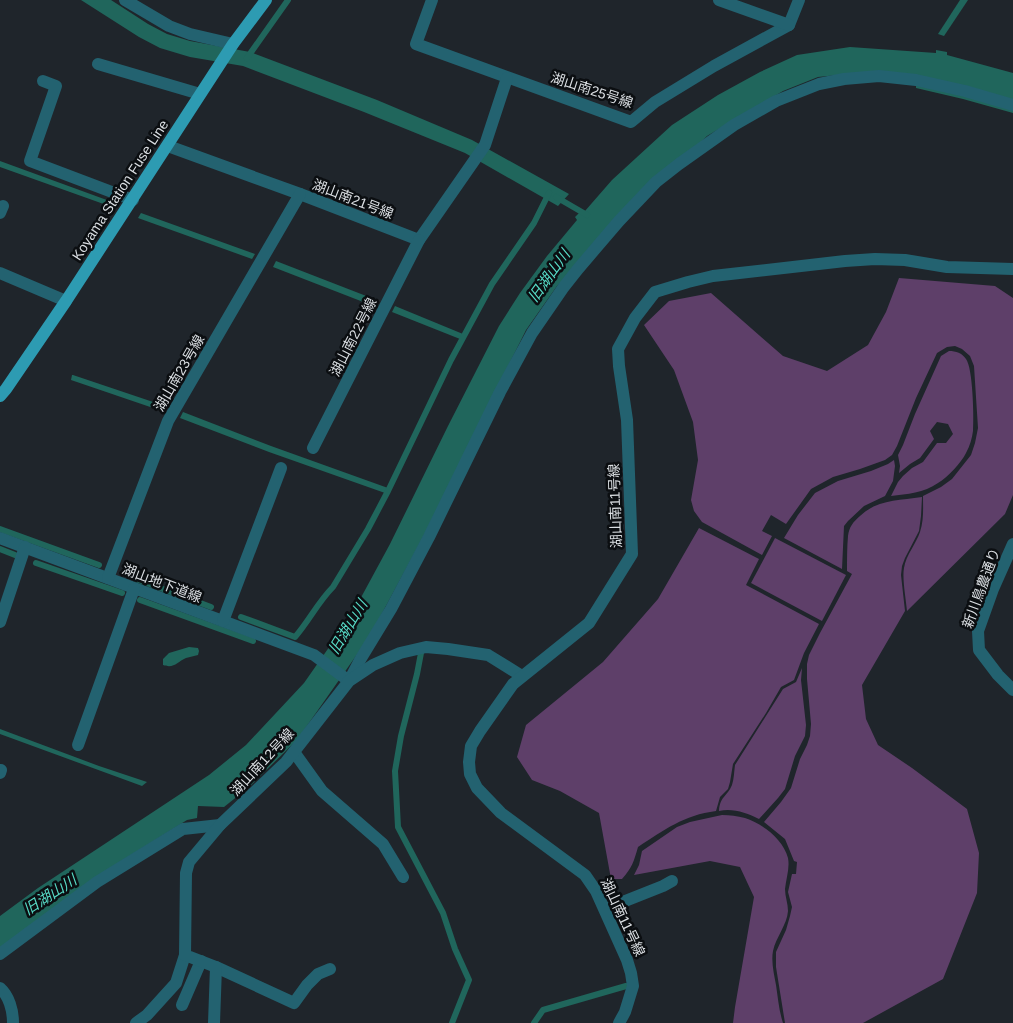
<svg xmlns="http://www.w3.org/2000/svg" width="1013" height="1023" font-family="Arial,'Noto Sans JP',sans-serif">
	<rect width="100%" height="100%" fill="#1f252b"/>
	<g fill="#5e3f69">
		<path d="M899,278L995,286L1013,298V495L1005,514L907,611C906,600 902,578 904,568C906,555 916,544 920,532C924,520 923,508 923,496L941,487L952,479L971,455L975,443L978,428L974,366L970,356L962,349L955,346L947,347L937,353L916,398L897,446L892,455L885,460L860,469L833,477L811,489L786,524L771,515L762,531L772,536L762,555L702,522L694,511L691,500L698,460L693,422L674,370L644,325L669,301L711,293L783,356L827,371L868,345L886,312Z"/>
		<path d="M949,351C956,351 962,353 966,359C973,368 974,418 973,431C972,438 970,446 966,453C961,463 948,477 938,483C924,493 907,494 891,496L898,482L903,476L912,468L923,462L937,443H946L953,434L948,424L937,422L930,431L934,439L920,458L910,464L899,473L900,466L898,455L903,445L915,414L941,356Z"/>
		<path d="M894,460L895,466L893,481L885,496L864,506L848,521L844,526L842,569L784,538L798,515L815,493L838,481L871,471L888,464Z"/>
		<path d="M922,497L921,516L919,531L905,558L902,566L901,575L905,611L862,685L866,719L878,745L912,768L967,809L979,853L977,893L943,979L863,1023H785L776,967V952L786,930L790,916L792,907L788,892L792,874H796L797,862L794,861L785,839L764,822L781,802L791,788L800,759L807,745L810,736L811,724L807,679V664L809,655L820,633L852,574L847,571C847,560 847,547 848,536C849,527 853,522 860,516C878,499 898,501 922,497Z"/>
		<path d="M699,528L759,559L746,585L819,624L804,653L794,680L781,687L766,713L733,764L730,782L728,789L720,797L716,811C684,815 664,830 638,847C634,861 632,868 622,879H611L599,813L560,791L532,780L517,757L526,725L603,662L658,599Z"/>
		<path d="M775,538L846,575L822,621L751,583Z"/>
		<path d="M802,668L801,680L806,725L805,736L795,756L785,789L778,798L759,819C747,813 733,808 719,811C720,796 727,797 732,785C734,779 734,772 735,765L783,689L796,682Z"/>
		<path d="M722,815C730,815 737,816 745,818C763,824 783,839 788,858C790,868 786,879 785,889C785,896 788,904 788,911C787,925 776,937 773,951C771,962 774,974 776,985C778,998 779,1011 783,1023H733L735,1007L754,897L740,867L710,861L634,875L639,865L642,851L677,827L690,822Z"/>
	</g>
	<g fill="#20665c">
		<path d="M81,0H111L148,24L167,34L190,41L250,52L377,100L472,140L569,194L558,206L465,153L364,112L243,66L190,57L160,48L139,37Z"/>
		<path d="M960,0H968L944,36L938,34Z"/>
		<path d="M850,47L936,53V50L947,52V55L1013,73V101L867,72L818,77L783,91L707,136L557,286L526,330L422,539L373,630L358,653L297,740L249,787L224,807L198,806L197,818L187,820L115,865L0,948V916L38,888L209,775L246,745L304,683L339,633L358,603L390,544L448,426L499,326L520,293L547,256L577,220L575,217L582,210L585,211L612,180L672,125L718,95L760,72L797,55Z"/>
		<path d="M916,85L964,95L1013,110V113L963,99L916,88Z"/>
		<path d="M0,161L115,203L112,207L0,167Z"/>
		<path d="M141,213L255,254L252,259L138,218Z"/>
		<path d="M276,261L374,299L371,305L273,267Z"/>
		<path d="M395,306L463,334L460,339L392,312Z"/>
		<path d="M72,375H73L165,406L162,411L71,380Z"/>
		<path d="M183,412L271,446L388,488L385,493L269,452L180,418Z"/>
		<path d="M189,647L198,648L199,651L198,655C194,656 190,657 186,658C177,662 174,669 163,665V659L169,653Z"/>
		<path d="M0,729L99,766L147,782L142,786L0,734Z"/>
	</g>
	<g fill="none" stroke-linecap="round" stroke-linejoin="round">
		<g stroke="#20665c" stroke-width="6">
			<path d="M247,58L288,0"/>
			<path d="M556,197L587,215"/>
			<path d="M0,529L99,565"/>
			<path d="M0,549L15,555"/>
			<path d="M36,563L122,593"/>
			<path d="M136,579L211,607"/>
			<path d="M140,600L253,641"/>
			<path d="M241,617L295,637C309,621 318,602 333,587L368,529L388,491L451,360L492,284L534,223L549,193"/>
			<path d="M421,653L417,674L401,736L395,771L398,827L443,913L455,949L469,980L452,1023"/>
			<path d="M534,1023L543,1010L626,986"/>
		</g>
		<g stroke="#236270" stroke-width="12">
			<path d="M125,0L169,26L190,34L233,44"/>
			<path d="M432,0L416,44L631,122L655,102L714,66L789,25L799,0"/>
			<path d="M719,0L789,25"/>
			<path d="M98,64L200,94"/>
			<path d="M43,81L56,86L30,161L133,200"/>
			<path d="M168,146L300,194L419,240L485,145L507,78"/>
			<path d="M0,213L3,206"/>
			<path d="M0,273L66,301"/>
			<path d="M313,448L419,240"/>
			<path d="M0,538L314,655L349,681L360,660L391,609L429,537L500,392L532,333L563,288L578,269L619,221L656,182L679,164L734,125L776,101L819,84L844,79L879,76L916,80L965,91L1013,105"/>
			<path d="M1013,544L993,589L978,631L979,650L998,675L1013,690"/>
			<path d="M108,578L168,421L300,194"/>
			<path d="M223,621L281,468"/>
			<path d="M0,622L25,547"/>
			<path d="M78,745L134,589"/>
			<path d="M294,752L322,791L383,844L403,877"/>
			<path d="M0,773L1,770"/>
			<path d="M605,909L663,886L672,881"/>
			<path d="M0,954L97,882L183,829L220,825"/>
			<path d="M216,967L294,1003L307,985L318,974L330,969"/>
			<path d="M0,988C9,996 13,1010 13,1023"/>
			<path d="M182,1005L201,961"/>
			<path d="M136,1023L147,1015L176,983L185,955"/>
			<path d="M214,1023L216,967L185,955L186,873L189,862L220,825L286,762L349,681L373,665L400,653L426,647L448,649L488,655L522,676"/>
			<path d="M619,1023L625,1012L633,986L631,973L627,960L596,891L585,875L501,813L477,788L470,774L469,762L471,746L480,731L513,684L589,623L632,554L627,420L619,366L618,349L635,318L655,292L688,282L713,276L845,261L875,259L905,260L947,267L1013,269"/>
		</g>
		<path stroke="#2d9bb2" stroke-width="12" d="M0,396L6,389L66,301L233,44L266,0"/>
	</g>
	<g text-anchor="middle" stroke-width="5" stroke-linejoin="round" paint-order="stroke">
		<g font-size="14" fill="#dadee2" stroke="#0b0e11">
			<text transform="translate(592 90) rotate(18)" y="5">湖山南25号線</text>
			<text transform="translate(120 190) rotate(-57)" y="5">Koyama Station Fuse Line</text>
			<text transform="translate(353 199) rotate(21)" y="5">湖山南21号線</text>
			<text transform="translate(353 337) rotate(-63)" y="5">湖山南22号線</text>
			<text transform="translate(179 373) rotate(-60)" y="5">湖山南23号線</text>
			<text transform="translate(615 506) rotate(-92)" y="5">湖山南11号線</text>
			<text transform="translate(162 583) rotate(21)" y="5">湖山地下道線</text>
			<text transform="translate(981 588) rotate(-70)" y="5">新川鳥農通り</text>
			<text transform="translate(262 762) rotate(-47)" y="5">湖山南12号線</text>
			<text transform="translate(623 917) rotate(65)" y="5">湖山南11号線</text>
		</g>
		<g font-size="15" font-style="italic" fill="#57dac6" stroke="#0b0e11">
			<text transform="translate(549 276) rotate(-54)" y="5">旧湖山川</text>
			<text transform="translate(348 627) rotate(-59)" y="5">旧湖山川</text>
			<text transform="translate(50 895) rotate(-33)" y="5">旧湖山川</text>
		</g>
	</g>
</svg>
